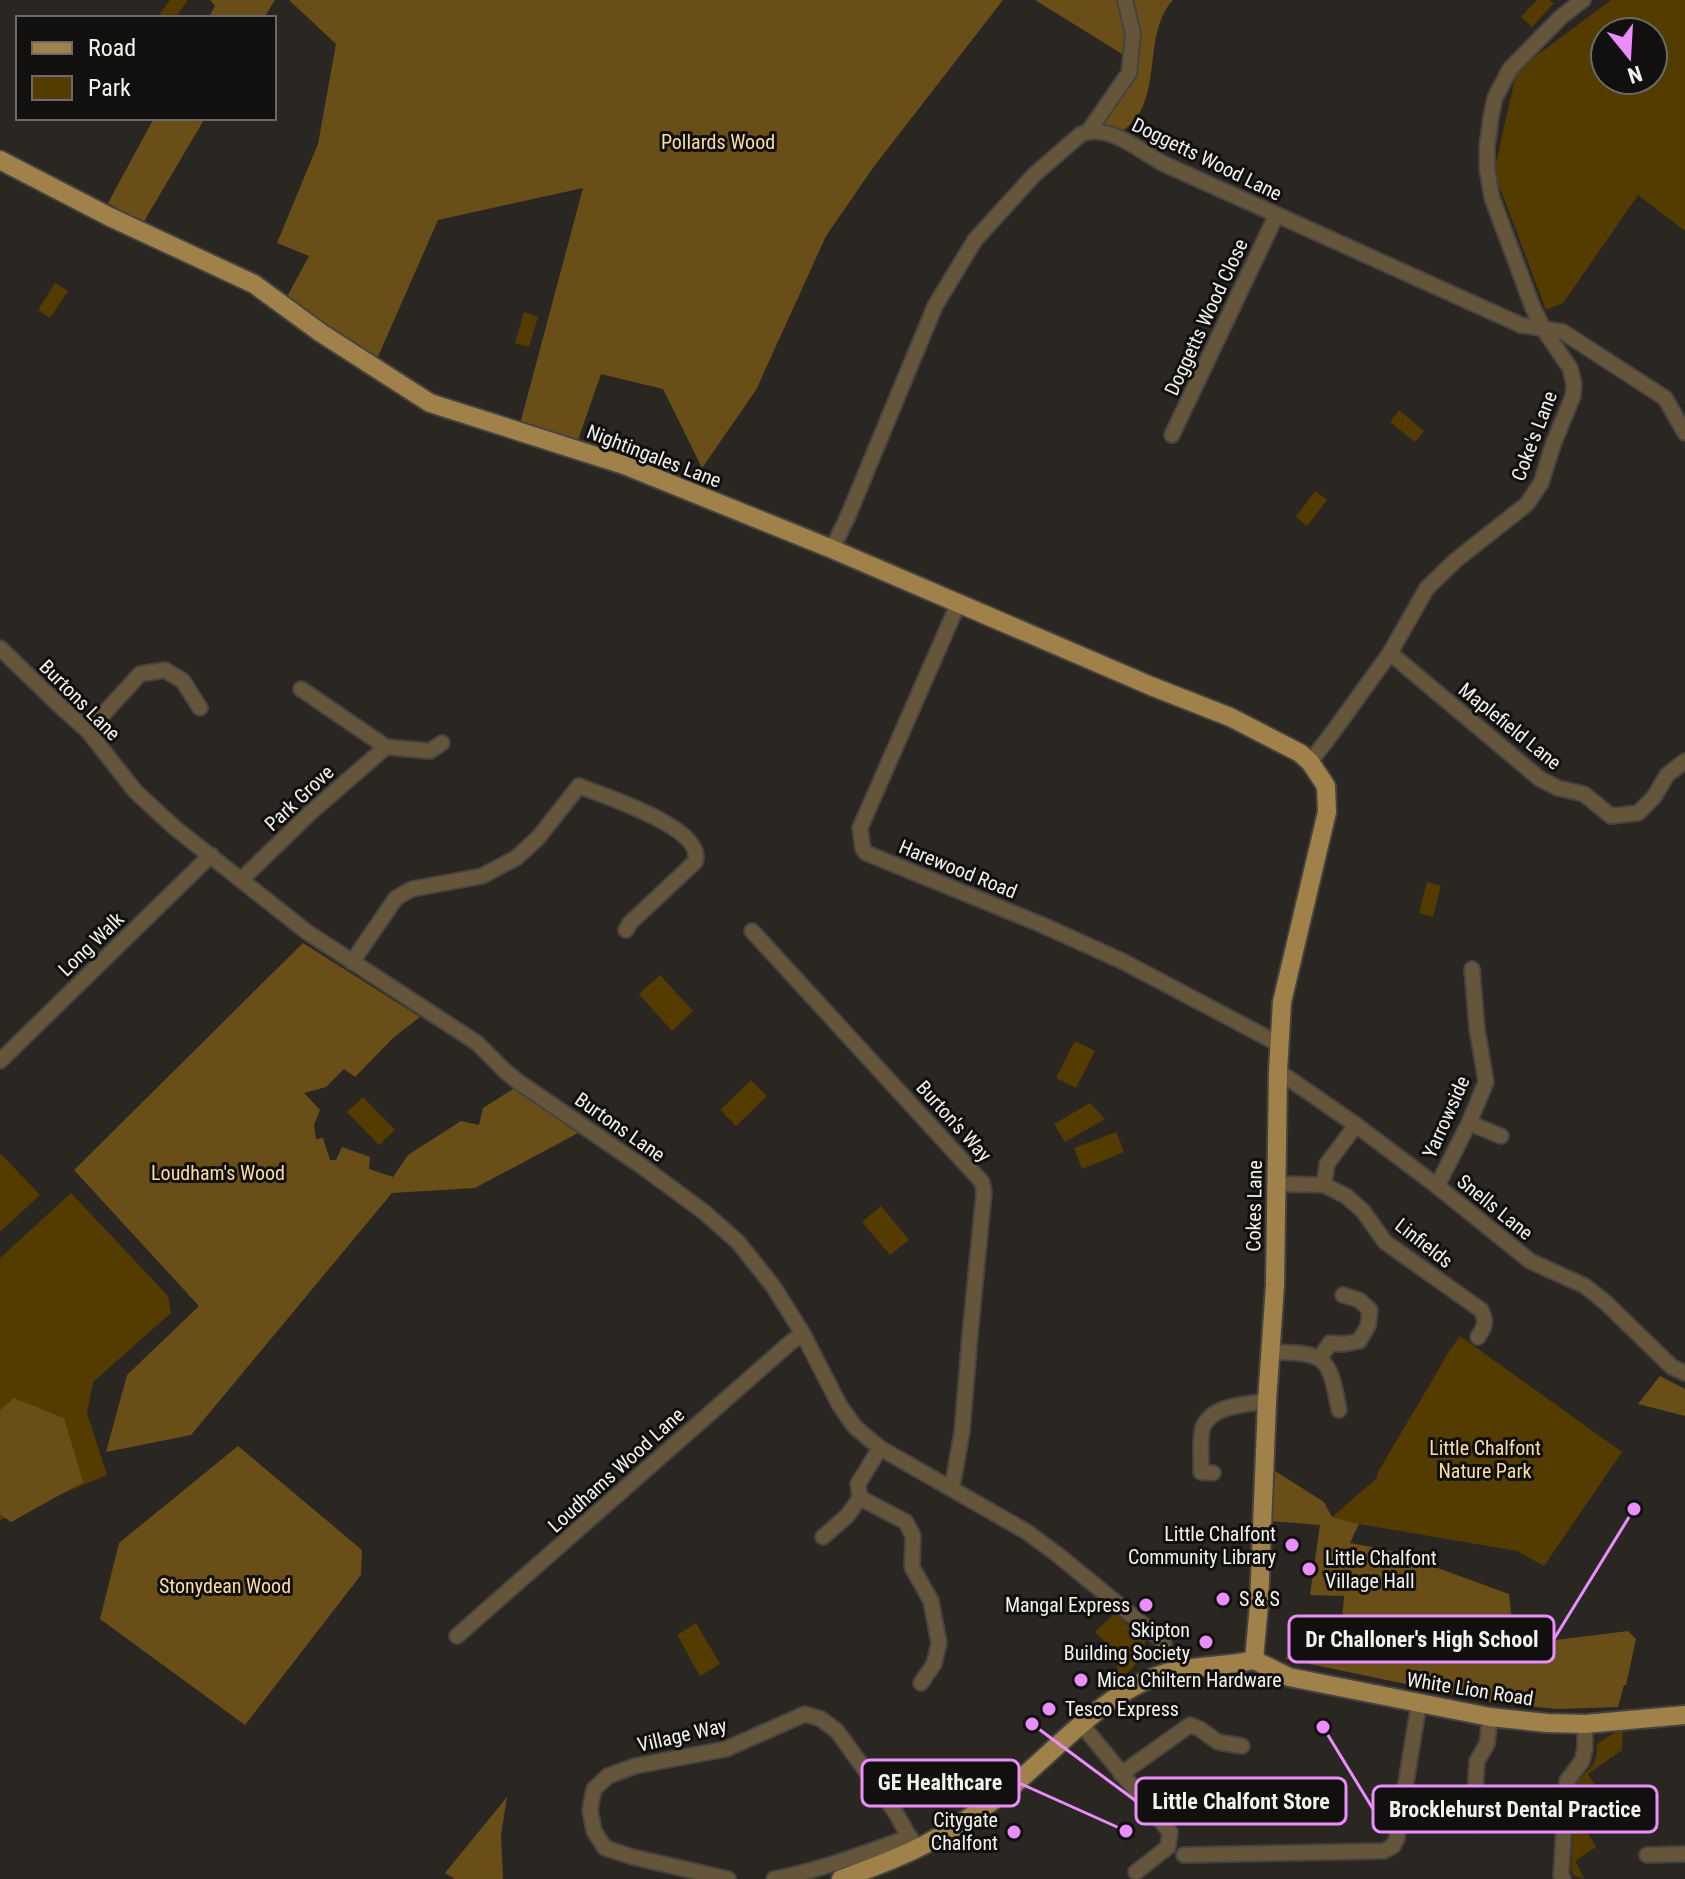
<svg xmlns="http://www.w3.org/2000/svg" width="1685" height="1879" font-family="'Roboto Condensed',sans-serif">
	<rect width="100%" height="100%" fill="#2a2723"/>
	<g fill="#543b00" fill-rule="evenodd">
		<path d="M170,0H188L175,18H163L159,15Z"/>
		<path d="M1537,0H1550L1554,3L1532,27L1521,17Z"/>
		<path d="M1611,0H1685V231L1638,195L1563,303L1546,310L1494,172L1517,70ZM1605,32H1653V80H1605Z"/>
		<path d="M55,283L68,291L50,318L38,310Z"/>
		<path d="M524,312L538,317L529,347L515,343Z"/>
		<path d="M1399,410L1424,431L1415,442L1390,422Z"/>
		<path d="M1315,491L1327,500L1307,526L1296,517Z"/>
		<path d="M1427,882L1441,886L1433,917L1419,913Z"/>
		<path d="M660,975L693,1011L672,1031L639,994Z"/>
		<path d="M1075,1041L1095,1051L1076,1088L1056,1078Z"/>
		<path d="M751,1080L767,1096L736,1126L720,1110Z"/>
		<path d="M363,1097L395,1130L379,1145L347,1112Z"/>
		<path d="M1090,1103L1105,1119L1065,1142L1054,1124Z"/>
		<path d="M1116,1132L1124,1152L1082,1169L1074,1148Z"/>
		<path d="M0,1153L40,1195L0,1232Z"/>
		<path d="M71,1193L168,1296L171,1313L93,1382L87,1413L107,1475L0,1520V1258Z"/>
		<path d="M881,1206L909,1240L890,1255L862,1222Z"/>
		<path d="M1460,1336L1622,1452L1544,1566L1517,1551L1359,1524L1332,1517L1377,1478L1378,1472L1450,1350Z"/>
		<path d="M1117,1611L1126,1624L1147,1638L1134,1667L1122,1677L1118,1673L1115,1652L1095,1632Z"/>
		<path d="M696,1623L720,1664L700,1676L677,1635Z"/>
		<path d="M1623,1727L1622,1750L1588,1774L1606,1802L1579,1818L1596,1847L1575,1861L1584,1878C1576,1878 1573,1876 1571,1869L1576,1787L1577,1782L1593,1765L1596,1757L1597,1744Z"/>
	</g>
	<g fill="#694e18">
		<path d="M210,0H275L264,18H208L215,6Z"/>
		<path d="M289,0H1003L875,165L826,236L756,390L702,468L663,389L601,374L578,440L520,424L583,188L438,220L377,359L283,304L309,256L277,243L318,144L336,44Z"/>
		<path d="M1035,0H1173C1139,36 1168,108 1117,134L1099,126L1127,57Z"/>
		<path d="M154,118H205L143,223L108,203Z"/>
		<path d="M303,943L420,1017L394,1037L355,1077L344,1069L326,1087L304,1093L320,1110L314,1125L316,1139L323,1138L330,1160H336L342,1147L370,1157L369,1169L393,1177L408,1155L461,1121L479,1125L483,1108L518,1086L580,1132L475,1188L392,1193L191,1435L106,1452L127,1375L199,1306L74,1170Z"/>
		<path d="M1660,1376L1685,1389V1416L1638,1404Z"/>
		<path d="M14,1398L64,1418L83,1482L11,1522L0,1514V1410Z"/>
		<path d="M238,1446L362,1550L361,1575L245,1725L100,1619L119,1543Z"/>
		<path d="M1272,1469L1324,1502L1332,1517L1359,1524L1350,1543L1388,1550L1509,1594L1512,1621L1556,1640L1628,1631L1636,1639L1626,1685H1624L1618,1707L1556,1709L1497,1703L1286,1659L1290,1644L1340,1648L1344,1596L1310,1595L1320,1525L1270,1521Z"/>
		<path d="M507,1797L501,1835L503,1879H455L445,1873Z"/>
	</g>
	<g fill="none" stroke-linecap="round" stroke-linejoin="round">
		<defs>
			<g id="minor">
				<path d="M1088,132L1129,73L1133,34L1125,0"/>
				<path d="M1172,435L1276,216"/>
				<path d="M832,549L848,516L935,306L975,240L1034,175L1081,134C1108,123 1139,150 1162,163L1521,325L1563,332L1665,398L1685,433"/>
				<path d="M959,602L860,828L863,849L866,853L1040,924L1122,961L1279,1044"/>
				<path d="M0,648L59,705L88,731L135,791L175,828L307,932L477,1043L505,1071L517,1081L643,1167L704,1212L738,1242L773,1286L803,1334L840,1406L855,1427L880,1448L1027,1532L1058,1555L1163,1641L1172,1671"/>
				<path d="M1390,653L1540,779L1558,788L1584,794L1611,816L1638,813L1654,797L1667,775L1685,761"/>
				<path d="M301,689L386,747L430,751L442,743"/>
				<path d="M88,731L140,674L165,670L183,681L200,708"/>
				<path d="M1310,762L1333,732L1390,653L1427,588L1456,560L1527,504L1541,483L1554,442L1573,396L1574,384L1570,368L1544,330L1533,308L1492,198L1487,169V147L1491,117L1495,98L1510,69L1561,17L1583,0"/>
				<path d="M242,879L310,813L386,747"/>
				<path d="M752,931L982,1182L984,1192L970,1335L962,1432L952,1488"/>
				<path d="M352,962L396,898L412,889L482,876L516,858L538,838L579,786C603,796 707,828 695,862L630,923L626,930"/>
				<path d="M0,1061L211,855"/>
				<path d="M1278,1071L1356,1125L1437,1186L1530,1261L1585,1286L1605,1302L1672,1367L1685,1373"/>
				<path d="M1469,1123L1501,1136"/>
				<path d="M1276,1184L1324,1185L1346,1196L1363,1211L1385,1242L1481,1310C1487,1322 1485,1326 1478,1337"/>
				<path d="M1324,1185L1327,1164L1356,1125"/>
				<path d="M1437,1186L1469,1123L1486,1082L1477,1029L1472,969"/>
				<path d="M1270,1352C1325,1353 1329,1354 1339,1410"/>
				<path d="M1320,1358L1330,1343L1344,1344L1359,1341L1368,1326L1370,1310L1359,1300L1343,1295"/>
				<path d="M880,1448L858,1484L860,1498L906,1522L913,1536L912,1567L931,1601L939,1643L934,1664L921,1683"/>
				<path d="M1213,1473L1201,1472C1202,1461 1199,1436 1203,1427C1213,1404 1246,1405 1267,1401"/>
				<path d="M823,1537L847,1516L860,1498"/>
				<path d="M457,1636L791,1342L803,1334"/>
				<path d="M1082,1725L1170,1832L1168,1847L1136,1872"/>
				<path d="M1121,1774L1190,1725L1200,1729L1218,1742L1242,1746"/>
				<path d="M1473,1825L1477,1761L1487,1744L1490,1717"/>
				<path d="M1184,1855L1384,1851L1393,1846L1397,1838L1419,1703"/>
				<path d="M1647,1855L1685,1854"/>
				<path d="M728,1879L633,1857L605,1848L594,1831L590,1810L594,1789L608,1776L635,1766L726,1749L805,1714L821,1719L837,1731L894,1810L916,1849"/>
				<path d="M774,1879C821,1870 865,1853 910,1837"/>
				<path d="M1563,1879L1561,1875L1567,1781L1582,1761L1585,1748V1724"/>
			</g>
			<g id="major">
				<path d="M0,160L110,217L254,284L321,333L430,403L624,465L832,549L1151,686L1230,717L1300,753L1310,762L1326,786L1327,812L1282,1002L1278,1071L1275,1285L1267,1401L1259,1604L1254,1660"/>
				<path d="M1254,1660L1289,1677L1490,1717L1547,1723L1585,1724L1685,1715"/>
				<path d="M841,1879C860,1872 880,1865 898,1857C940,1840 977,1814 1012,1786C1057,1749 1098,1700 1152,1678C1186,1664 1219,1668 1254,1660"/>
			</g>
		</defs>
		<use href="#minor" stroke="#46433f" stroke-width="18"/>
		<use href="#major" stroke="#46433f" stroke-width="22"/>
		<use href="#minor" stroke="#64553b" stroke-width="14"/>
		<use href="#major" stroke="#9f8149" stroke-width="18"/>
	</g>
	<g fill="#eb8dfc" stroke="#11100e" stroke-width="3">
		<circle cx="1292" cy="1545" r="8"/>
		<circle cx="1309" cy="1569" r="8"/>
		<circle cx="1223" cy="1599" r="8"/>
		<circle cx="1146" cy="1605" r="8"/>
		<circle cx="1206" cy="1642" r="8"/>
		<circle cx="1081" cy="1680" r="8"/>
		<circle cx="1049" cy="1709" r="8"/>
		<circle cx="1014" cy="1832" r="8"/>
	</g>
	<g text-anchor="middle" stroke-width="6" stroke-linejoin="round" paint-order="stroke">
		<g font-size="20" fill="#fbdda7" stroke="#11100e">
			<text x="718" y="149">Pollards Wood</text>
			<text x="218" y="1180">Loudham's Wood</text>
			<text x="1485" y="1455">Little Chalfont<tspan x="1485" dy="23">Nature Park</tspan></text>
			<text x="225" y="1593">Stonydean Wood</text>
		</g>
		<g font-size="20" fill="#f3f2ee" stroke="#11100e">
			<text transform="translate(1207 159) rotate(26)" y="7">Doggetts Wood Lane</text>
			<text transform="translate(1206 317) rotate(-65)" y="7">Doggetts Wood Close</text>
			<text transform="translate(1534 436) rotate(-69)" y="7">Coke's Lane</text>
			<text transform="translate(654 456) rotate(21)" y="7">Nightingales Lane</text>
			<text transform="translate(80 700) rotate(45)" y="7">Burtons Lane</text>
			<text transform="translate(1510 726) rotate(39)" y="7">Maplefield Lane</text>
			<text transform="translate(299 798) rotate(-43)" y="7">Park Grove</text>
			<text transform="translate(958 869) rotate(22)" y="7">Harewood Road</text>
			<text transform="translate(91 944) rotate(-44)" y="7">Long Walk</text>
			<text transform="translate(1446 1117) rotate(-66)" y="7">Yarrowside</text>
			<text transform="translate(954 1121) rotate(48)" y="7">Burton's Way</text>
			<text transform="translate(620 1127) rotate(35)" y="7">Burtons Lane</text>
			<text transform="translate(1254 1206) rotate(-89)" y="7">Cokes Lane</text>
			<text transform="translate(1495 1207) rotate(39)" y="7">Snells Lane</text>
			<text transform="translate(1424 1243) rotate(38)" y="7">Linfields</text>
			<text transform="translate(616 1470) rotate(-42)" y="7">Loudhams Wood Lane</text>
			<text transform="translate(1470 1689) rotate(9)" y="7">White Lion Road</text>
			<text transform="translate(682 1735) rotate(-13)" y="7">Village Way</text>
		</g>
		<g font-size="20" fill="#f3f2ee" stroke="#11100e" text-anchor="end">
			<text x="1276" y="1541">Little Chalfont<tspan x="1276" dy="23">Community Library</tspan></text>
			<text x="1325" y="1565" text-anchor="start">Little Chalfont<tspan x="1325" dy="23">Village Hall</tspan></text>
			<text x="1239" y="1606" text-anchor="start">S &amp; S</text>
			<text x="1130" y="1612">Mangal Express</text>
			<text x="1190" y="1637">Skipton<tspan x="1190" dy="23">Building Society</tspan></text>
			<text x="1097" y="1687" text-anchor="start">Mica Chiltern Hardware</text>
			<text x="1065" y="1716" text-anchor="start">Tesco Express</text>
			<text x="998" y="1827">Citygate<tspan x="998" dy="23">Chalfont</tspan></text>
		</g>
	</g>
	<path fill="none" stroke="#eb8dfc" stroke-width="3" d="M1634 1509L1554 1639M1126 1831L1019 1783M1032 1724L1136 1801M1323 1727L1373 1809"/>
	<g fill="#eb8dfc" stroke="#11100e" stroke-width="3">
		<circle cx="1634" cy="1509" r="8"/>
		<circle cx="1126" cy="1831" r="8"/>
		<circle cx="1032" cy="1724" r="8"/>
		<circle cx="1323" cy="1727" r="8"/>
	</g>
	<g fill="#11100e" stroke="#eb8dfc" stroke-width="3">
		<rect x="1289" y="1616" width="265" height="46" rx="8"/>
		<rect x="862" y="1760" width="157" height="46" rx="8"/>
		<rect x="1136" y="1778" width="210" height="46" rx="8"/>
		<rect x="1373" y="1786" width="284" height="46" rx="8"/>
	</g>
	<g font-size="22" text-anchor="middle" font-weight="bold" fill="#f3f2ee">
		<text x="1422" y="1647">Dr Challoner's High School</text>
		<text x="940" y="1790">GE Healthcare</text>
		<text x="1241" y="1809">Little Chalfont Store</text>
		<text x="1515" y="1817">Brocklehurst Dental Practice</text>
	</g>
	<rect x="16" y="16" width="260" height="104" fill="#11100e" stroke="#6b6a68" stroke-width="2"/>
	<rect x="32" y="42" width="40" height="12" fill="#9f8149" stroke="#6b6a68" stroke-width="2"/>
	<text x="88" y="56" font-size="24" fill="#f3f2ee">Road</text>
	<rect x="32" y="76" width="40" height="24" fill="#543b00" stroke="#6b6a68" stroke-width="2"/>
	<text x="88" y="96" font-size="24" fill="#f3f2ee">Park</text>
	<g transform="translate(1629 56) rotate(162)"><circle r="38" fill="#11100e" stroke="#6b6a68" stroke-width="2"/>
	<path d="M0-6L14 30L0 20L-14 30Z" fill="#eb8dfc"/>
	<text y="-12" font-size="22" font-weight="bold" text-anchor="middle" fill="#f3f2ee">N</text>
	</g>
</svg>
